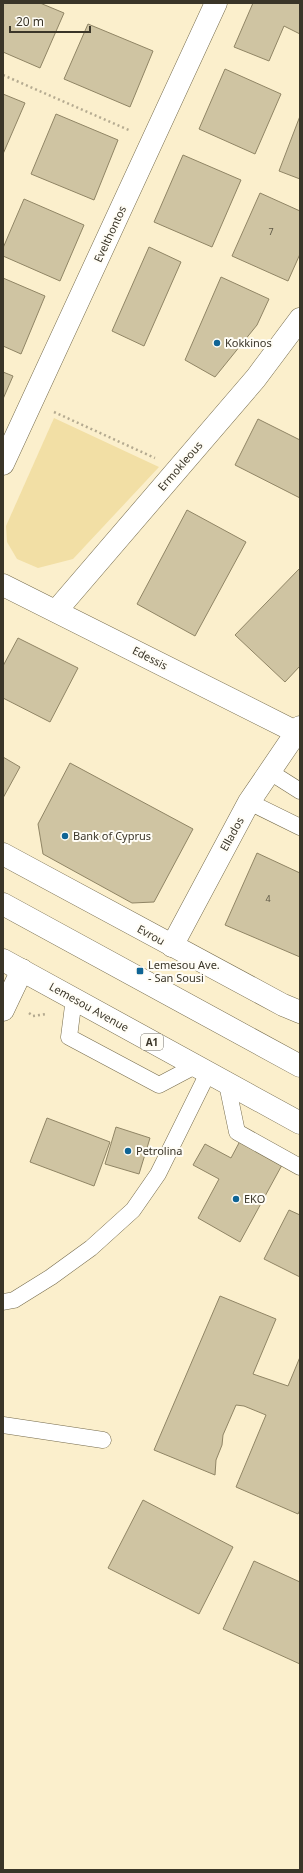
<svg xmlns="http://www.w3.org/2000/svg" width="303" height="1873" font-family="'Noto Sans',sans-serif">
	<rect width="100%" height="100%" fill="#fbefcc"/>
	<path fill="#f2dfa5" d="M54,418L159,467L73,559L38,568L17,559L7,542L6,526Z"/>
	<g fill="#cfc4a2" stroke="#908565">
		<path d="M3,3H40L64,13L40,68L3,52Z"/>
		<path d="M253,3H300V34L284,26L269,61L234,47Z"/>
		<path d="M88,24L153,51L130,107L64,79Z"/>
		<path d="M225,69L281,94L255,154L199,129Z"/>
		<path d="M3,94L25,103L3,154Z"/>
		<path d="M56,114L118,140L94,200L31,174Z"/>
		<path d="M300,116V179L279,171Z"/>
		<path d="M183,155L241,180L212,247L154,222Z"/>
		<path d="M260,193L300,211V254L288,281L232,256Z"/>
		<path d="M24,199L84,225L60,281L3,256V248Z"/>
		<path d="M149,247L181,262L144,346L112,331Z"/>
		<path d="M221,277L269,299L257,325L215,377L185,360Z"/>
		<path d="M3,278L45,296L21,354L3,346Z"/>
		<path d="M3,372L13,376L3,399Z"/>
		<path d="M258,419L300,440V498L235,465Z"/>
		<path d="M187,510L246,542L195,636L137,604Z"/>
		<path d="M300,568V666L285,682L235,635Z"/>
		<path d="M18,638L78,668L50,722L3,698V666Z"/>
		<path d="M3,757L20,767L3,798Z"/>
		<path d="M70,763L193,829L154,902L132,903L43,854L38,824Z"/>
		<path d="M257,853L300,873V957L225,925Z"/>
		<path d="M47,1118L110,1142L94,1186L30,1162Z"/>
		<path d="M116,1127L150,1138L139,1174L105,1164Z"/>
		<path d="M240,1141L282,1165L240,1242L198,1218L219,1179L193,1165L205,1144L231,1158Z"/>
		<path d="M289,1210L300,1215V1277L264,1259Z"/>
		<path d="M220,1296L276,1319L253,1374L288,1386L300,1357V1510L298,1514L236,1487L266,1415L244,1406L236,1405L223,1435L222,1445L216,1460L215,1475L154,1450Z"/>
		<path d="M143,1500L233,1547L199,1614L108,1568Z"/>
		<path d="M254,1561L300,1582V1664L223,1629Z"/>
	</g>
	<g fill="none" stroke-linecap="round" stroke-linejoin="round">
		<defs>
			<g id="lane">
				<path d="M270,772L300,791"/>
				<path d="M249,802L300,827"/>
				<path d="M74,998L69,1037L159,1085L195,1066"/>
				<path d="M227,1084L237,1132L300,1167"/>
				<path d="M3,1302L14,1300L51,1277L91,1248L133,1210L158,1174L208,1073"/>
				<path d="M3,1425L103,1440"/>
			</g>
			<g id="street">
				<path d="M3,464L216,3"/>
				<path d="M3,585L296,732"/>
				<path d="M56,611L256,378L300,319"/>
				<path d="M3,854L283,1005L300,1012"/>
				<path d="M172,946L249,802L300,727"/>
				<path d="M3,1010L22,970"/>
			</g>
			<g id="primary">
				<path d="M3,904L300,1066"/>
				<path d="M3,960L300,1123"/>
			</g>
		</defs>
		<use href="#lane" stroke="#756b4c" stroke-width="17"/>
		<use href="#street" stroke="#756b4c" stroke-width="23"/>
		<use href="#primary" stroke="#756b4c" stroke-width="23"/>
		<g stroke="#b4aa90" stroke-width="2.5" stroke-dasharray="2 3" stroke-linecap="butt">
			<path d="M3,75L131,131"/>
			<path d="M54,412L155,458"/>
			<path d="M29,1013L33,1016L47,1014"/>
		</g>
		<use href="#lane" stroke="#fff" stroke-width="16"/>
		<use href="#street" stroke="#fff" stroke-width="22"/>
		<use href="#primary" stroke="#fff" stroke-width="22"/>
	</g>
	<g fill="#0f6495" stroke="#fffdf6" stroke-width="1.5">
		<circle cx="217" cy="343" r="4"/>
		<circle cx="65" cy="836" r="4"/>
		<rect x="136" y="967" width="8" height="8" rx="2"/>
		<circle cx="128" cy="1151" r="4"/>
		<circle cx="236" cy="1199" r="4"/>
	</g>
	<g text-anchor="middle" stroke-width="4" stroke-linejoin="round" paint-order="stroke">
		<g font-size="9" fill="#5f5946">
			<text x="271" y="235">7</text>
			<text x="268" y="902">4</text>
		</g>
		<rect fill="#fffdf6" stroke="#757166" stroke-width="1" x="141" y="1034" width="22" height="16" rx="3"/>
		<g font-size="10" font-weight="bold" fill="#3a3528">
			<text x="152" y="1046">A1</text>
		</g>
		<g font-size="11" fill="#3a3528" stroke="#fffdf6">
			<text transform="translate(110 234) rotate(-65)" y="4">Evelthontos</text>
			<text transform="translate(180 466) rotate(-49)" y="4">Ermokleous</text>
			<text transform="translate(150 658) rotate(27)" y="4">Edessis</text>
			<text transform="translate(232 834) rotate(-61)" y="4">Ellados</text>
			<text transform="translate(151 935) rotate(29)" y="4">Evrou</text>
			<text transform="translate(89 1007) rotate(29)" y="4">Lemesou Avenue</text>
		</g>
		<g font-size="11" fill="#3a3528" stroke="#fffdf6" text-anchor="start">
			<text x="225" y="347">Kokkinos</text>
			<text x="73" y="840">Bank of Cyprus</text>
			<text x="148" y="969">Lemesou Ave.<tspan x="148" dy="13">- San Sousi</tspan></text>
			<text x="136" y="1155">Petrolina</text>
			<text x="244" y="1203">EKO</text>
		</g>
	</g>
	<rect width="303" height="1873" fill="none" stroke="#3a3528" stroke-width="8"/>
	<path d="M10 26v6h80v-6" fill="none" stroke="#3a3528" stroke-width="2"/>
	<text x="16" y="26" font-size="12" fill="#3a3528" stroke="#fffdf6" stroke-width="3" paint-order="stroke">20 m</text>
</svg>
